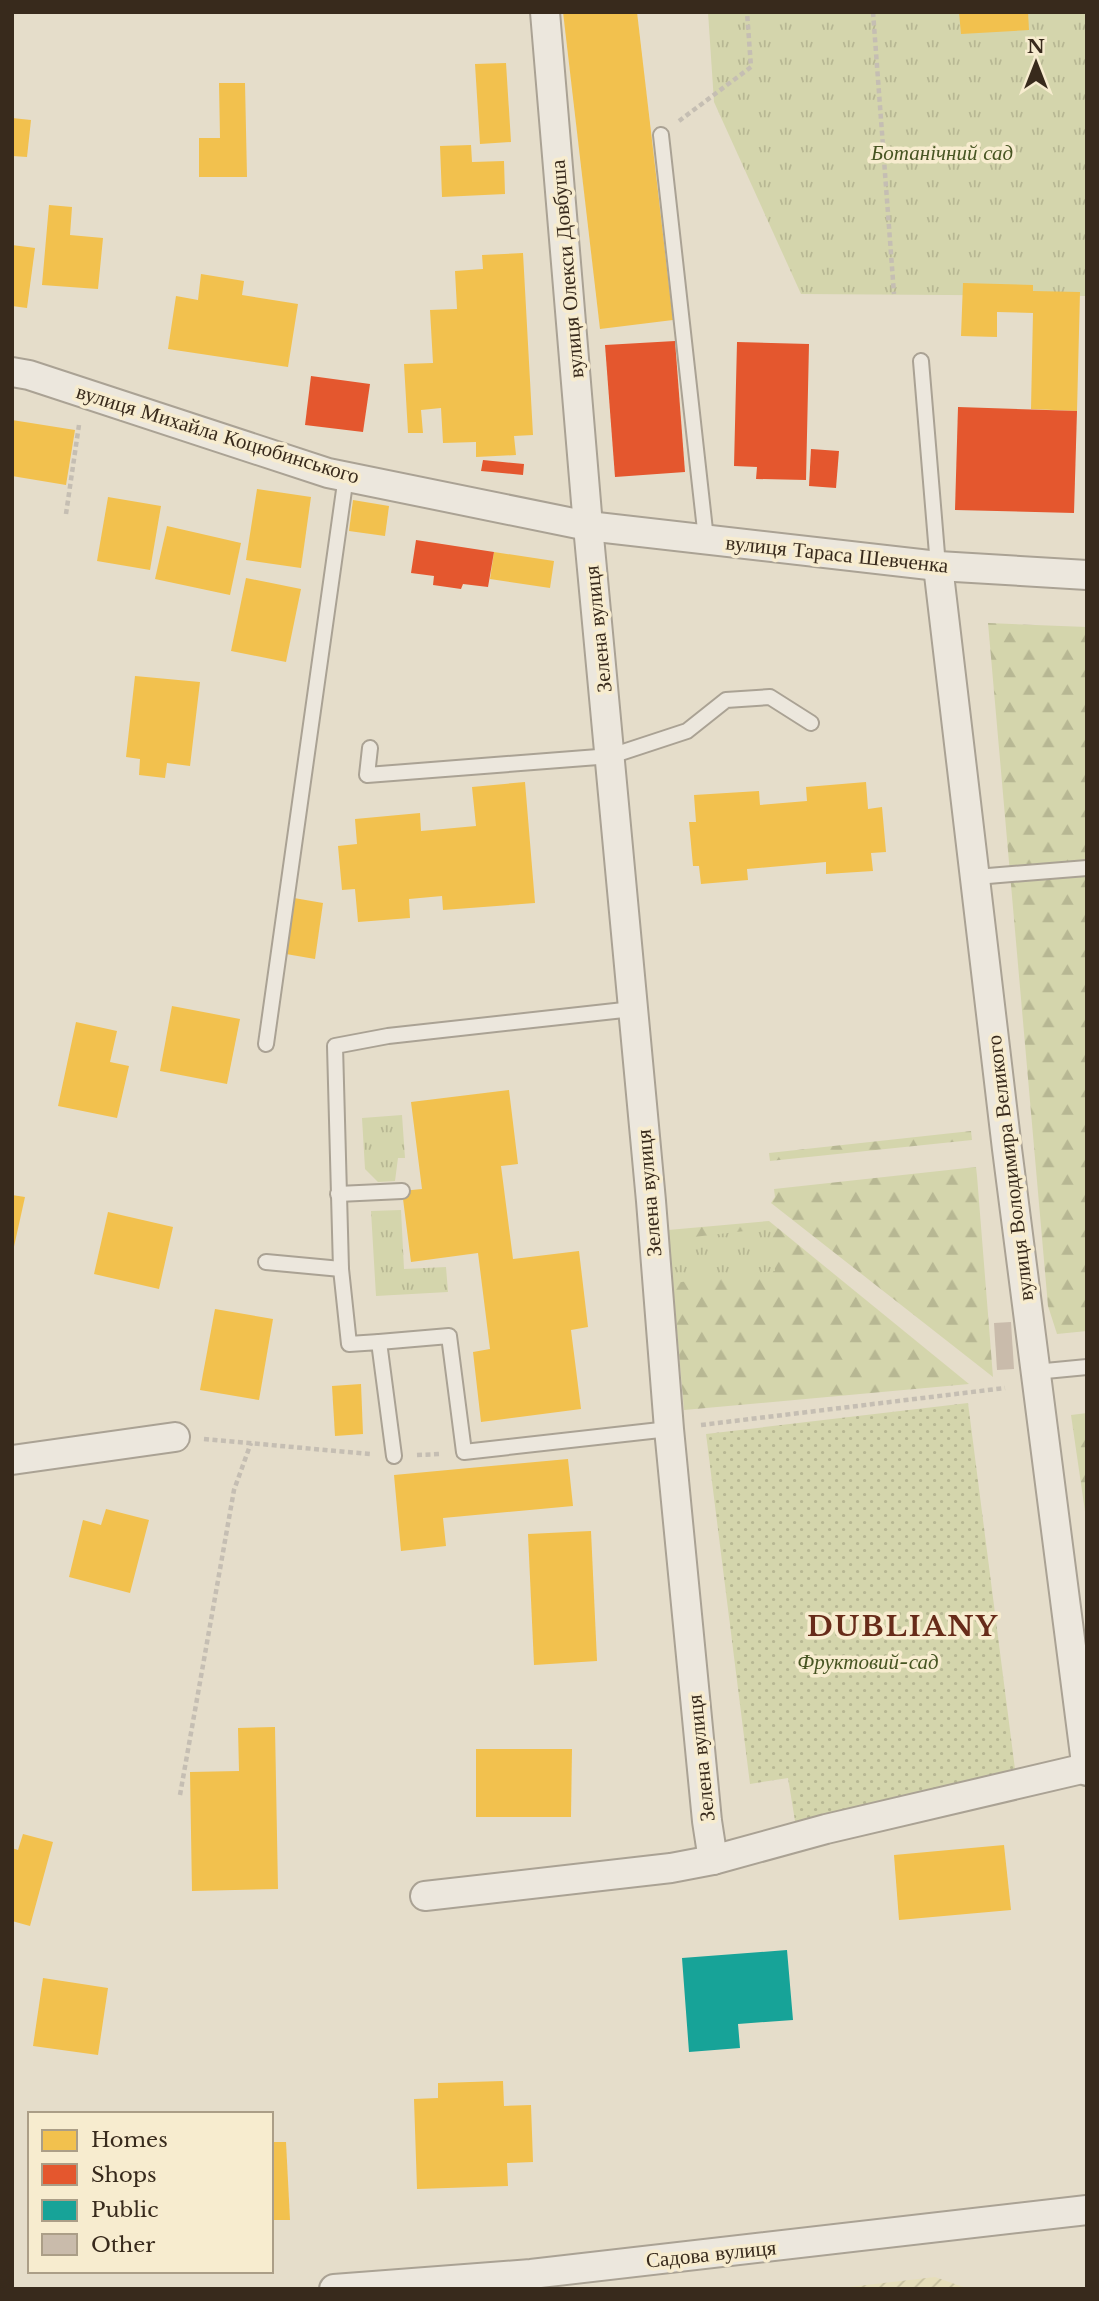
<svg xmlns="http://www.w3.org/2000/svg" width="1099" height="2301" font-family="'Libre Baskerville',serif">
	<defs>
		<pattern id="farmland-furrows" width="10" height="10" patternUnits="userSpaceOnUse" patternTransform="scale(1.75)"><rect width="10" height="10" fill="#e6deba"/><path d="M-1 1l2-2M0 10L10 0M9 11l2-2" fill="none" stroke="#c6bf9f"/></pattern>
		<pattern id="forest-firs" width="22" height="20" patternUnits="userSpaceOnUse" patternTransform="scale(1.75)"><rect width="22" height="20" fill="#d4d5ac"/><path d="M5 1l3.5 6h-7zM16 11l3.5 6h-7z" fill="#b7b793"/></pattern>
		<pattern id="park-tufts" width="24" height="20" patternUnits="userSpaceOnUse" patternTransform="scale(1.75)"><rect width="24" height="20" fill="#d4d5ac"/><path d="M3 7l-1-3M5 7V3M7 7l1-3M15 17l-1-3M17 17v-4M19 17l1-3" fill="none" stroke="#b7b793"/></pattern>
		<pattern id="garden-dots" width="8" height="8" patternUnits="userSpaceOnUse" patternTransform="scale(1.75)"><rect width="8" height="8" fill="#d4d5ac"/><path d="M2 2h.1M6 6h.1" fill="none" stroke="#b7b793" stroke-width="1.8" stroke-linecap="round"/></pattern>
	</defs>
	<rect width="100%" height="100%" fill="#e5ddca"/>
	<path fill="url(#farmland-furrows)" d="M935,2277L969,2289H832Z"/>
	<g fill="url(#forest-firs)">
		<path d="M988,623L1087,627V1331L1057,1334L1048,1306Z"/>
		<path d="M971,1131L972,1140L770,1161L769,1153Z"/>
		<path d="M976,1167L977,1176L993,1377L771,1203L775,1197L774,1189Z"/>
		<path d="M769,1221L969,1384L684,1410L668,1230Z"/>
		<path d="M1087,1413V1525L1071,1415Z"/>
	</g>
	<g fill="url(#park-tufts)">
		<path d="M708,12H1087V296L801,294L714,102Z"/>
		<path d="M402,1115L405,1158H398L395,1181L378,1182L365,1169L362,1118Z"/>
		<path d="M401,1210L404,1269L446,1267L448,1292L376,1296L371,1211Z"/>
		<path d="M770,1228L775,1271L673,1283L668,1240Z"/>
	</g>
	<path fill="url(#garden-dots)" d="M968,1403L1016,1777L796,1827L788,1778L750,1784L706,1434Z"/>
	<g fill="#f2c14e">
		<path d="M563,12H637L673,320L600,329Z"/>
		<path d="M959,12H1028L1029,30L961,34Z"/>
		<path d="M506,63L511,142L480,144L475,64Z"/>
		<path d="M219,83H245L247,177H199V138H220Z"/>
		<path d="M12,118L31,120L27,157L12,156Z"/>
		<path d="M471,145L472,162L504,161L505,194L442,197L440,146Z"/>
		<path d="M49,205L72,207L70,235L103,238L98,289L42,285Z"/>
		<path d="M12,245L35,248L27,308L12,306Z"/>
		<path d="M523,253L533,435L514,436L516,455L476,457V442L443,443L441,408L421,410L423,433H408L404,364L433,363L430,310L457,309L455,271L483,269L482,255Z"/>
		<path d="M201,274L244,281L242,295L298,304L288,367L168,349L176,296L198,300Z"/>
		<path d="M963,283L1033,285V291L1080,292L1077,411L1031,409L1033,313L997,312V337L961,336Z"/>
		<path d="M12,420L75,430L66,485L12,476Z"/>
		<path d="M257,489L311,497L301,568L246,560Z"/>
		<path d="M108,497L161,506L150,570L97,561Z"/>
		<path d="M353,500L389,506L385,536L349,531Z"/>
		<path d="M167,526L241,543L230,595L155,579Z"/>
		<path d="M494,552L554,561L550,588L490,579Z"/>
		<path d="M246,578L301,589L286,662L231,651Z"/>
		<path d="M135,676L200,682L190,766L167,763L165,778L139,775L140,759L126,757Z"/>
		<path d="M525,782L535,903L443,910L442,896L409,899L410,918L358,922L355,889L342,890L338,846L357,844L355,819L420,813L421,831L476,826L472,787Z"/>
		<path d="M866,782L868,809L882,807L886,852L871,853L873,871L826,874V862L747,869L748,880L701,884L699,866H693L689,822H696L694,795L759,791L760,805L807,801L806,787Z"/>
		<path d="M294,898L323,903L315,959L286,954Z"/>
		<path d="M172,1006L240,1019L227,1084L160,1071Z"/>
		<path d="M76,1022L117,1031L110,1062L129,1066L117,1118L58,1106Z"/>
		<path d="M509,1090L518,1164L501,1166L513,1259L579,1251L588,1327L571,1330L581,1409L481,1422L473,1352L490,1349L478,1253L411,1262L402,1191L422,1189L411,1102Z"/>
		<path d="M12,1195L25,1197L13,1251L12,1250Z"/>
		<path d="M108,1212L173,1227L159,1289L94,1274Z"/>
		<path d="M215,1309L273,1319L259,1400L200,1390Z"/>
		<path d="M361,1384L363,1434L335,1436L332,1386Z"/>
		<path d="M568,1459L573,1506L443,1518L446,1546L401,1551L394,1475Z"/>
		<path d="M106,1509L149,1520L130,1593L69,1577L83,1520L101,1525Z"/>
		<path d="M591,1531L597,1661L534,1665L528,1534Z"/>
		<path d="M275,1727L278,1889L192,1891L190,1772L239,1771L238,1728Z"/>
		<path d="M476,1749H572L571,1817H476Z"/>
		<path d="M23,1834L53,1842L30,1926L12,1921V1848L18,1850Z"/>
		<path d="M1004,1845L1011,1910L899,1920L894,1855Z"/>
		<path d="M43,1978L108,1988L98,2055L33,2046Z"/>
		<path d="M503,2081L504,2106L531,2105L533,2162L507,2163L508,2186L417,2189L414,2099L438,2098V2083Z"/>
		<path d="M271,2142H286L290,2220H271Z"/>
	</g>
	<g fill="#e4572e">
		<path d="M675,341L685,472L615,477L605,345Z"/>
		<path d="M737,342L809,344L806,480L756,479L757,467L734,466Z"/>
		<path d="M311,376L370,384L363,432L305,425Z"/>
		<path d="M958,407L1077,411L1074,513L955,510Z"/>
		<path d="M811,449L839,451L836,488L809,486Z"/>
		<path d="M483,460L524,464L523,475L481,471Z"/>
		<path d="M416,540L494,552L488,587L463,584L461,589L433,585L434,576L411,573Z"/>
	</g>
	<path fill="#17a398" d="M787,1950L793,2020L738,2024L740,2048L689,2052L682,1958Z"/>
	<path fill="#c9bbab" d="M1011,1322L1014,1369L997,1370L994,1323Z"/>
	<g fill="none" stroke-linecap="round" stroke-linejoin="round">
		<defs>
			<g id="service">
				<path d="M661,135L706,539"/>
				<path d="M921,361L938,566"/>
				<path d="M370,748L367,775L611,756L687,731L726,700L770,697L811,723"/>
				<path d="M976,877L1087,868"/>
				<path d="M266,1044L346,476"/>
				<path d="M338,1194L402,1191"/>
				<path d="M266,1262L341,1269"/>
				<path d="M379,1342L449,1336L464,1452L669,1429"/>
				<path d="M1035,1372L1087,1367"/>
				<path d="M394,1456L379,1342L349,1344L341,1269L335,1046L388,1036L633,1009"/>
			</g>
			<g id="minor">
				<path d="M545,12L588,526L651,1201L669,1429L707,1821L713,1860"/>
				<path d="M12,372L29,375L328,473L588,526L938,566L1087,575"/>
				<path d="M938,566L1007,1149L1087,1771"/>
				<path d="M12,1460L175,1437"/>
				<path d="M425,1896L671,1868L713,1860L826,1829L1086,1768"/>
				<path d="M334,2289L531,2274L1087,2210"/>
			</g>
		</defs>
		<use href="#service" stroke="#aaa294" stroke-width="18"/>
		<use href="#minor" stroke="#aaa294" stroke-width="32"/>
		<g stroke="#c5beb3" stroke-width="4.5" stroke-dasharray="5 3.5" stroke-linecap="butt">
			<path d="M873,12L894,294"/>
			<path d="M679,121L751,67L747,12"/>
			<path d="M66,514L79,425"/>
			<path d="M701,1425L1005,1388"/>
			<path d="M204,1439L370,1454"/>
			<path d="M417,1455L440,1454"/>
			<path d="M180,1795L234,1490L251,1443"/>
		</g>
		<use href="#service" stroke="#ece7dd" stroke-width="14"/>
		<use href="#minor" stroke="#ece7dd" stroke-width="28"/>
	</g>
	<g text-anchor="middle" stroke-width="7" stroke-linejoin="round" paint-order="stroke">
		<g font-size="21" font-style="italic" fill="#475522" stroke="#f7eccf">
			<text x="942" y="160">Ботанічний сад</text>
			<text x="868" y="1669">Фруктовий-сад</text>
		</g>
		<g font-size="21" fill="#382a1c" stroke="#f7eccf">
			<text transform="translate(567 269) rotate(-95)" y="7">вулиця Олекси Довбуша</text>
			<text transform="translate(218 434) rotate(17)" y="7">вулиця Михайла Коцюбинського</text>
			<text transform="translate(837 554) rotate(6)" y="7">вулиця Тараса Шевченка</text>
			<text transform="translate(598 629) rotate(-96)" y="7">Зелена вулиця</text>
			<text transform="translate(1010 1168) rotate(-97)" y="7">вулиця Володимира Великого</text>
			<text transform="translate(649 1193) rotate(-95)" y="7">Зелена вулиця</text>
			<text transform="translate(701 1758) rotate(-96)" y="7">Зелена вулиця</text>
			<text transform="translate(711 2254) rotate(-6)" y="7">Садова вулиця</text>
		</g>
		<g font-size="28" font-weight="bold" letter-spacing="2" fill="#672b19" stroke="#f7eccf">
			<text x="903" y="1636">DUBLIANY</text>
		</g>
	</g>
	<rect width="1099" height="2301" fill="none" stroke="#382a1c" stroke-width="28"/>
	<rect x="28" y="2112" width="245" height="161" fill="#f7eccf" stroke="#ab9e87" stroke-width="2"/>
	<rect x="42" y="2130" width="35" height="21" fill="#f2c14e" stroke="#ab9e87" stroke-width="2"/>
	<text x="91" y="2147" font-size="21" fill="#382a1c">Homes</text>
	<rect x="42" y="2164" width="35" height="21" fill="#e4572e" stroke="#ab9e87" stroke-width="2"/>
	<text x="91" y="2182" font-size="21" fill="#382a1c">Shops</text>
	<rect x="42" y="2200" width="35" height="21" fill="#17a398" stroke="#ab9e87" stroke-width="2"/>
	<text x="91" y="2217" font-size="21" fill="#382a1c">Public</text>
	<rect x="42" y="2234" width="35" height="21" fill="#c9bbab" stroke="#ab9e87" stroke-width="2"/>
	<text x="91" y="2252" font-size="21" fill="#382a1c">Other</text>
	<g transform="translate(1036 63)" stroke="#f7eccf" stroke-width="5" paint-order="stroke">
	<path d="M0-5L12 26L0 18L-12 26Z" fill="#382a1c"/>
	<text y="-10" font-size="19" font-weight="bold" text-anchor="middle" fill="#382a1c">N</text>
	</g>
</svg>
